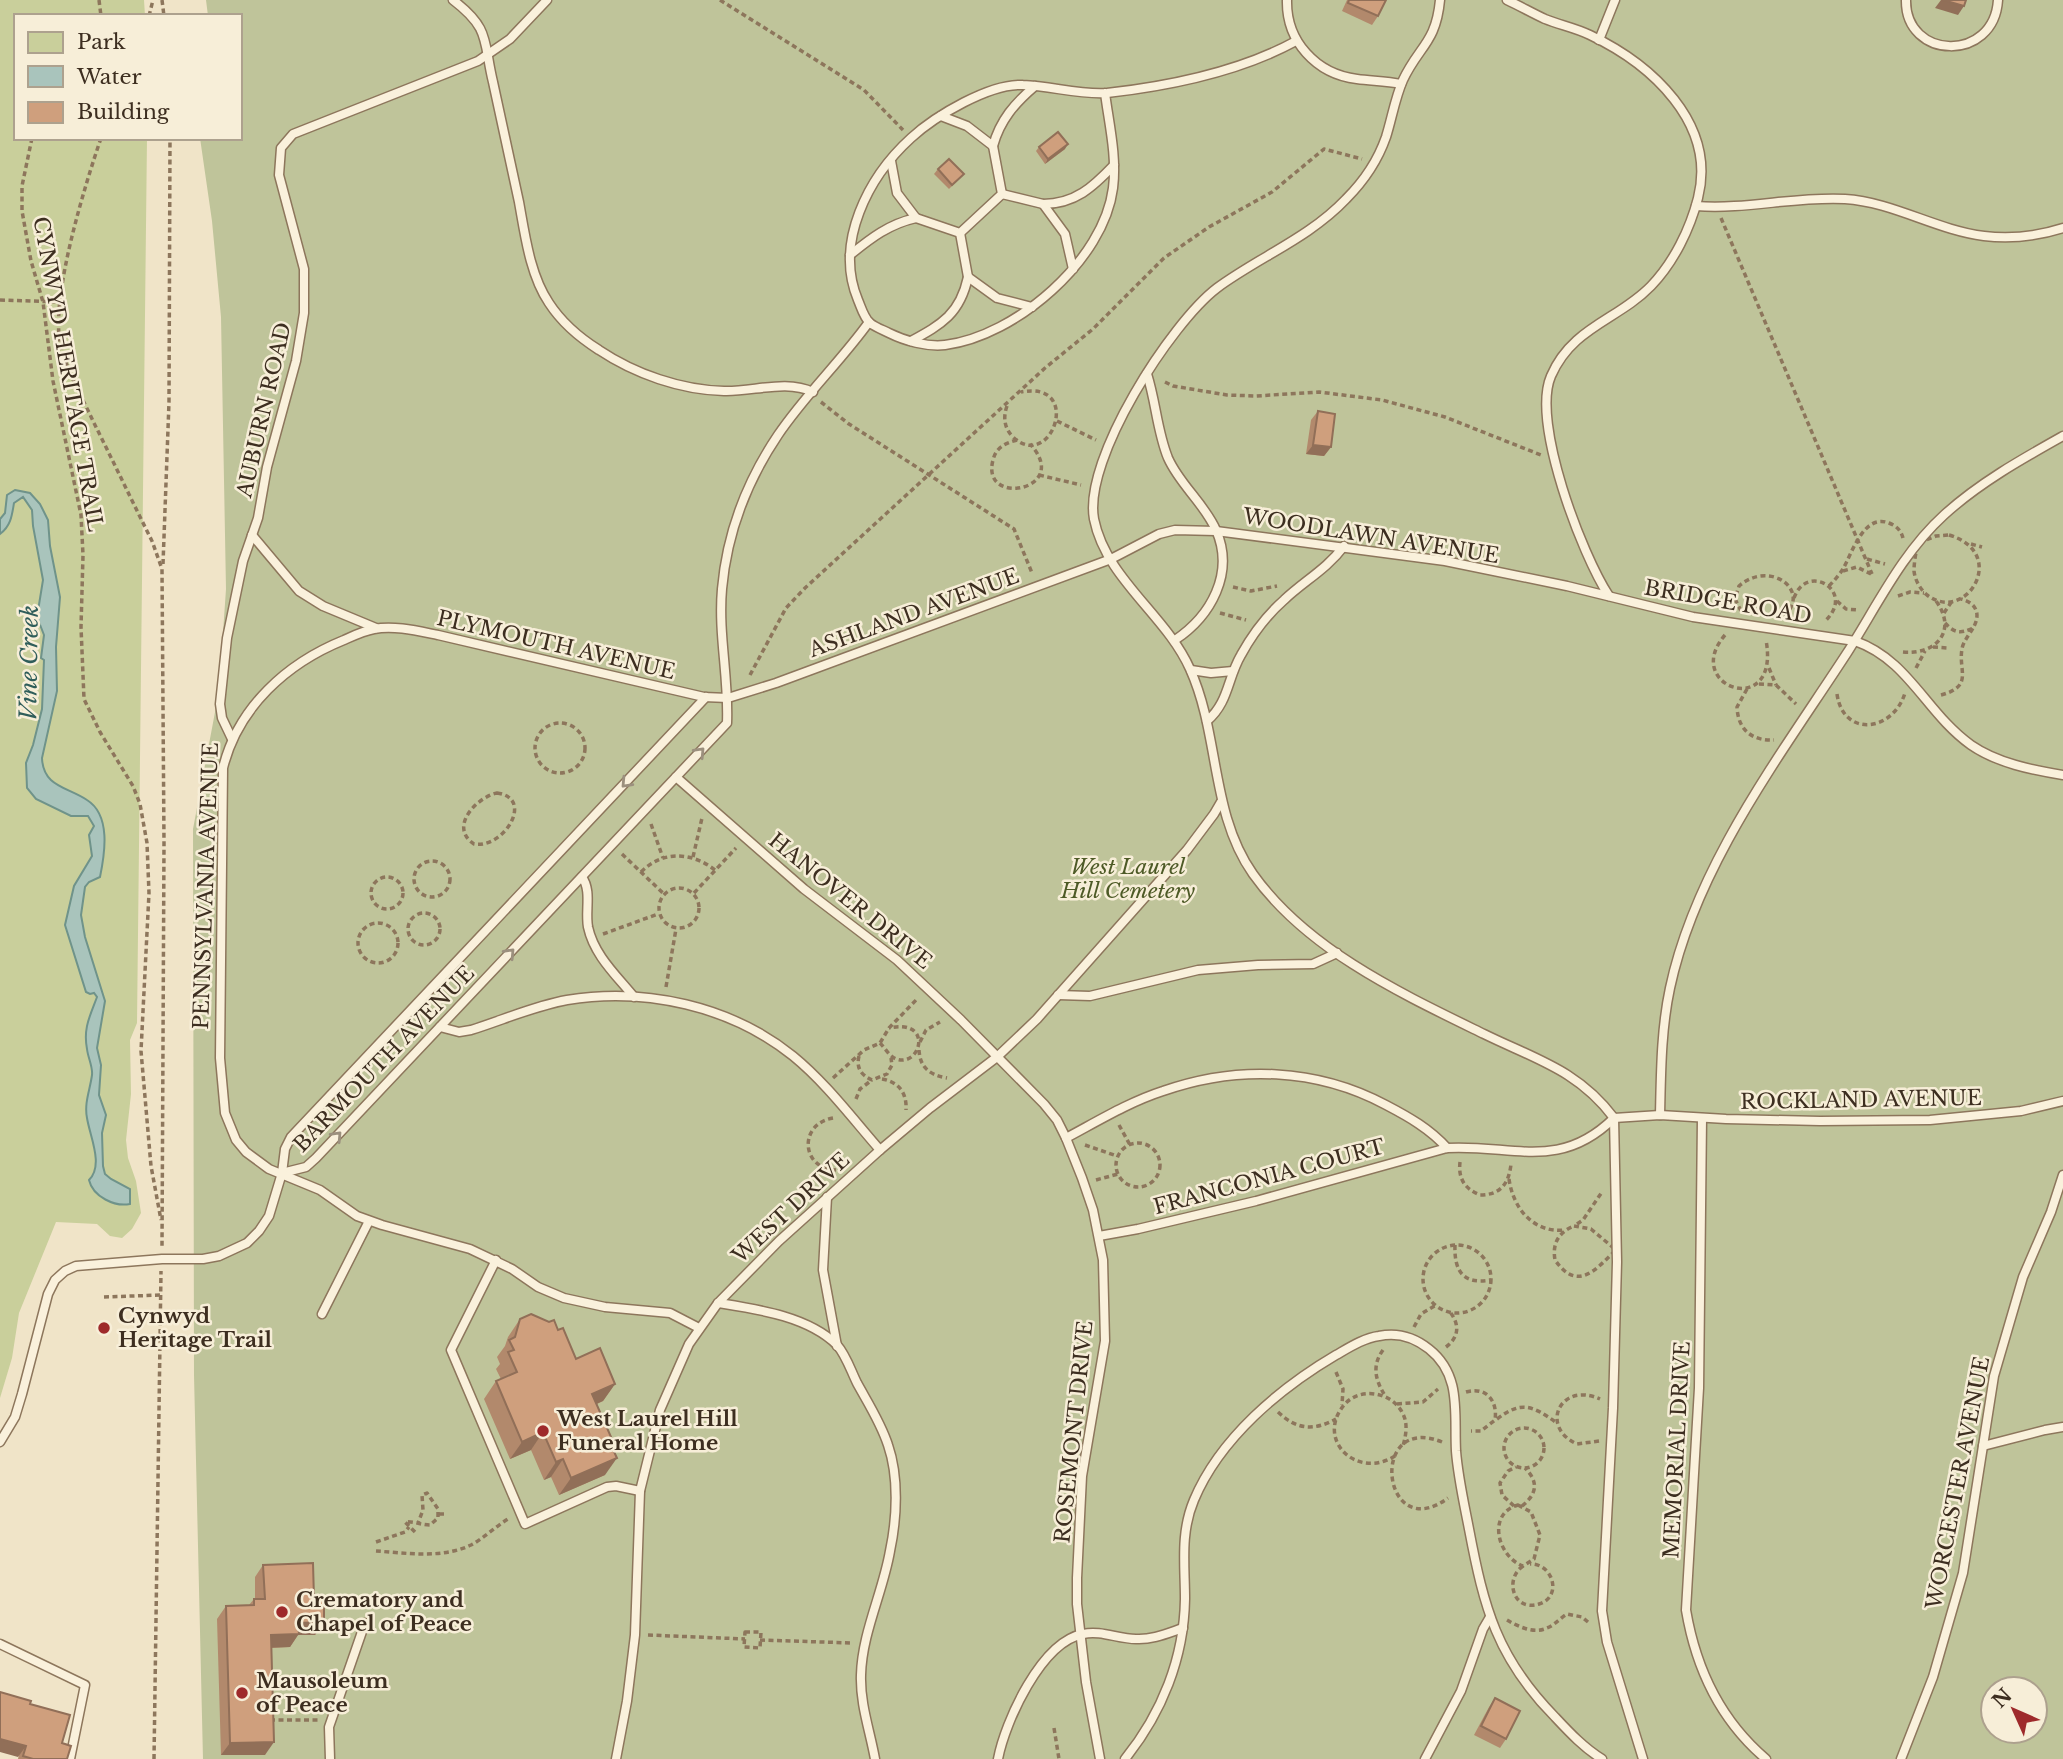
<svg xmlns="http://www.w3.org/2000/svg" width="2063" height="1759" font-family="'Libre Baskerville',serif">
	<rect width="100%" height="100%" fill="#f0e4c8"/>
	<path fill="#c9cf9b" d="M0,0H144L145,16H16V138H147L137,1023L130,1040L131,1094L126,1140L128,1158L136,1181L141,1213L132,1229L122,1238L110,1236L97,1224L56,1222L19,1313L12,1358L0,1398Z"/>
	<path fill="#bfc49a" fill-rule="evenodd" d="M206,0H2063V1759H203L194,1375L193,829L219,691L226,589L221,317L212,221L200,138H240V16H208ZM1993,1689H2035V1731H1993Z"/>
	<path fill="#a9c4bc" stroke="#6f938a" stroke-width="2" d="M15,490L30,493L40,504L48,520L50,546L60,597L56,647L57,691L42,758C43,787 68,787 87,800C111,815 105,853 100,877L89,882L85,887L81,915L85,937L105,1001L97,1048L101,1065L99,1095L106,1115L102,1133L103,1166L105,1174L111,1179L130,1189V1204C115,1207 93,1197 89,1180C104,1165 90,1137 87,1118C84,1103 90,1090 92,1075C93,1067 88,1058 87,1049C83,1028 90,1016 97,997L94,993L90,994L86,992L65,925L74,886L92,856L89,835L94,826L88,816H71L36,799L27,788L26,763L33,745L42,709L44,660L41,658L44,635L37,617L43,580L33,526L32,510L23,497L14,503C12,515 11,526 0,534V519L5,513L7,495Z"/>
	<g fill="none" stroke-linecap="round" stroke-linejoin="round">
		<defs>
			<g id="service">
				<path d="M453,0C491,29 483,41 493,82C502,122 510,162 519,202C525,235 530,275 549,303C562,323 580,338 599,350C635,374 681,390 724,391C753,392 786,379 813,392"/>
				<path d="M1287,0C1286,41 1316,74 1357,79C1372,81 1386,81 1401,84"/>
				<path d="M1440,0C1436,43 1419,46 1403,80C1395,98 1392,118 1386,137C1378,160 1363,182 1346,199C1309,238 1259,257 1217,288C1171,323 1083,459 1094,519C1106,579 1166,615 1190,669C1220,735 1210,813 1253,874C1307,950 1402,994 1484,1034C1535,1059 1578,1070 1614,1118L1660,1115L1726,1119L1820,1121L1930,1120L2021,1111L2063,1101"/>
				<path d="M1507,0C1520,6 1532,13 1545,19C1560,25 1576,28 1590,35C1651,64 1717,123 1698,198C1690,229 1674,262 1651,286C1618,320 1572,327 1551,376C1531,422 1582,555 1609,596"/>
				<path d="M1906,0C1905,60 1994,63 1998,0"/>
				<path d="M1599,40L1615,0"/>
				<path d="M1105,93C1109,124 1117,156 1113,188C1104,260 1016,336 945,345C927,347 905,341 889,333C883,330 875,327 870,323C864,318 861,307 858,300C834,243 868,177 911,138C935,116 990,83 1023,85C1052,86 1079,95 1107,93C1169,86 1241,71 1296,41"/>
				<path d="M993,146C1000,120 1015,103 1035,86"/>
				<path d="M891,161L897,193L916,218L960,233L1002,194L993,146L967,126L941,116"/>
				<path d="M1002,194L1043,204L1065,234L1073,269"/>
				<path d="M1043,204C1075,204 1093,187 1114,165"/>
				<path d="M1696,206C1746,210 1795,196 1845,199C1893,202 1936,230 1984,236C2009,239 2038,236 2063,228"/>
				<path d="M960,233L968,277L997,298L1032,307"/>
				<path d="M850,255C871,238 889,224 916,218"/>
				<path d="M911,341C942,324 960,314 968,277"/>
				<path d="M1147,374C1156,402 1157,431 1168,458C1180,485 1204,503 1216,530C1235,573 1211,616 1175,640"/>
				<path d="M252,535L299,591L323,606L376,628"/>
				<path d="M1191,670L1211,673L1233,671"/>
				<path d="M1207,721C1229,702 1227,679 1241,655C1252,635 1267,615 1284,600C1304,581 1327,569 1344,546"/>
				<path d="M232,739L222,718L220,704L227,638L243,561L258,518L267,467L296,361L304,313V269L279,175L281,148L293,134L478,61L510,39L547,0"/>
				<path d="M676,777L804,889L897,960L961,1020L1044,1104L1057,1120L1066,1138L1082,1178L1093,1210L1103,1260L1105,1341L1082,1476L1077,1578V1604L1086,1682L1100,1759"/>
				<path d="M582,877C592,891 585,910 588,927C594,955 616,975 634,997"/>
				<path d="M1058,995L1090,996L1198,970L1258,965L1313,964L1337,953"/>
				<path d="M440,1027L459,1032L471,1030C503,1020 534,1006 567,1000C645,987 731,1006 793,1056C826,1083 852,1118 880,1150"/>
				<path d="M1660,1115C1661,1073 1661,1030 1670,988C1696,866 1780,756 1847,653C1877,606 1902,553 1944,515C1979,483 2022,459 2063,436"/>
				<path d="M1614,1118L1617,1262L1613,1408L1602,1611L1607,1642L1643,1759"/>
				<path d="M1702,1118L1699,1388L1686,1610C1696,1669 1720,1720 1766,1759"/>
				<path d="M1066,1138C1098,1121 1129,1102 1163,1091C1237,1065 1317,1068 1386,1105C1409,1117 1430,1129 1447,1148"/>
				<path d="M282,1173L306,1167L316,1158L727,723C729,678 718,634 722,589C727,533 747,481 778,435C805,395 841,361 869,322"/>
				<path d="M827,1197L823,1270L837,1346"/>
				<path d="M1099,1236L1138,1229L1256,1201L1447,1148C1512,1144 1559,1172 1614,1118"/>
				<path d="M496,1260L451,1350L525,1524L607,1487L616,1486L640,1491"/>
				<path d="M718,1303C756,1309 808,1316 837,1345C846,1355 851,1371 857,1383C868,1403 881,1423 888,1445C899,1477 897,1518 890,1551C883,1592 862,1633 861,1675C860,1704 870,1731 875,1759"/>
				<path d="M322,1314L369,1221"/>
				<path d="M699,1328L670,1313L605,1307L564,1298L538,1287L512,1269L470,1249L382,1225L357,1216L320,1190L269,1169L246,1152L236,1140L225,1113L220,1058L223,768C238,707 287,663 344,640C353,636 363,631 374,629C394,625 418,631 438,635L704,697L728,698L776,683L1111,559L1159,534L1175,530L1216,531L1445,561L1567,586L1693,617L1855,641C1909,660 1926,713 1971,745C1997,763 2032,770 2063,775"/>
				<path d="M0,1442L15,1417L22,1394L48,1294L55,1280L65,1271L76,1266L162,1259H203L219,1256L247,1243L259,1231L269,1216L282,1173L285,1149L291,1137L706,697"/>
				<path d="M1983,1446L2045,1430L2063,1427"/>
				<path d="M0,1644L85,1685L70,1759"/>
				<path d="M330,1759L329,1727L365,1623"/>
				<path d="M616,1759L627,1701L635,1635L640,1491L660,1410L689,1344L718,1303L779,1241L880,1150L930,1108L997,1057L1037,1019L1187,850L1214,814L1221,802"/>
				<path d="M998,1759C1005,1722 1041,1642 1083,1634C1101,1630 1118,1639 1136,1639C1152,1640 1168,1633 1183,1628"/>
				<path d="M1125,1759C1162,1713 1184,1658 1185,1599C1185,1565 1180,1533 1194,1500C1220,1438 1280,1388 1336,1355C1350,1347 1364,1338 1379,1336C1398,1332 1414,1337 1429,1349C1462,1375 1454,1413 1456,1451C1458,1477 1464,1503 1469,1529C1484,1608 1497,1658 1555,1717C1570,1733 1584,1748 1602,1759"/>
				<path d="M1425,1759L1461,1691L1483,1629L1490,1617"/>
				<path d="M1901,1759L1933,1677L1963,1573L1994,1376L2023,1277L2051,1212L2063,1175"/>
			</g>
		</defs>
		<use href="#service" stroke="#8d765c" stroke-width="11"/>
		<g stroke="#8d765c" stroke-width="3.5" stroke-dasharray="5 3.5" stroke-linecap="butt">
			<path d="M99,0L101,16"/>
			<path d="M162,0L164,16"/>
			<path d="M720,0L864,90L903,130"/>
			<path d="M149,16L153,0"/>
			<path d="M32,138L22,186V211L31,261L43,302L53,381L81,515L83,555L81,627L84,699L100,732L133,786L140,804L147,843L149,893L141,1051L151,1166L161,1220"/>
			<path d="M101,138C85,185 51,295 60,342C66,370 81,395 93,421C113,461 132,501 152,541L162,569L164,843L162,1246"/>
			<path d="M1721,218L1872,574"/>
			<path d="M0,300L61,302"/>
			<path d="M1165,382L1173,386L1227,395L1256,396L1319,392L1382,400L1445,417L1541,455"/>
			<path d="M821,402L849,424L1014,529L1032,573"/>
			<path d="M1007,406C1003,417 1004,428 1013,437C1051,473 1084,380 1021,392"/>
			<path d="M1057,421L1096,440"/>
			<path d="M1017,440C1006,443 996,447 993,460C980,508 1073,490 1030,444"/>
			<path d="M1039,475L1081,485"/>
			<path d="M1949,535C2010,553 1966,625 1927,595C1920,589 1915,580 1914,571C1914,562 1916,552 1918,543L1936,536Z"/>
			<path d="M1971,544L1982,547"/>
			<path d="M1867,559L1885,564"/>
			<path d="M163,564L169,402L170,138"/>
			<path d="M1843,571L1857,567L1871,574"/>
			<path d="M1829,586C1834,581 1839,575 1843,569C1852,553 1864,513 1889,523C1897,526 1901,531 1903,538"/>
			<path d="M1233,587L1251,591L1277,586"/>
			<path d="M1898,596L1910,592L1924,593"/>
			<path d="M1794,598C1807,561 1858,592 1824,622"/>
			<path d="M1837,601L1846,609L1858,610"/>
			<path d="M1741,611L1735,599L1739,586C1770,559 1812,591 1784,616"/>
			<path d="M1220,613L1246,620"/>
			<path d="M1944,613L1952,601"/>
			<path d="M1945,623C1954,633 1961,634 1973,628C1981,615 1977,603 1961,599"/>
			<path d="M1725,635C1680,687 1781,721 1766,640"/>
			<path d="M1933,647L1948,648"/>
			<path d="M1903,652C1936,655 1958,631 1936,601"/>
			<path d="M1769,668L1776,685"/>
			<path d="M1916,668L1925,651"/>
			<path d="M750,675L786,608L805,588L1045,368L1093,329L1164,258L1209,227L1272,192L1324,149L1362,159"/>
			<path d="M1759,684L1776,685L1796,704"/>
			<path d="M1747,689L1737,707C1738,730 1752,741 1774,740"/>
			<path d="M1837,694C1843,738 1893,732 1905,693"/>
			<path d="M1941,695C1974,686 1958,671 1962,649C1963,642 1969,635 1973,628"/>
			<circle cx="560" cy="748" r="25"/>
			<path d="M497,793C535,798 504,849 474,844C448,827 477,797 497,793Z"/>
			<path d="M651,824L663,858"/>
			<path d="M622,854L664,894"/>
			<path d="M693,857L702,818"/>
			<circle cx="432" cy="879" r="18"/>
			<path d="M641,872C663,850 692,852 715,870"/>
			<circle cx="387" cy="893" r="16"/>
			<circle cx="679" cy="908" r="20"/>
			<path d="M694,893L736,848"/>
			<circle cx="424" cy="929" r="16"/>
			<circle cx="378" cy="943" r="20"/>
			<path d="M603,934L658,914"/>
			<path d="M666,987L676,929"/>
			<path d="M920,1042L926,1030L940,1022"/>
			<path d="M880,1043C885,1048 889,1056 896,1059C921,1068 934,1018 889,1028"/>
			<path d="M919,1050C920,1068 930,1075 947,1078"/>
			<path d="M859,1056C856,1068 861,1075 872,1080L887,1074L892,1065L891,1058"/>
			<path d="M833,1078L864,1050L880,1043L889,1028L918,998"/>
			<path d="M882,1079C899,1082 907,1093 906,1110"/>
			<path d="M856,1099L860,1089L872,1080"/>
			<path d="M833,1118C798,1124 801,1169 836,1170"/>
			<path d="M1119,1125L1130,1145"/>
			<circle cx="1138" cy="1165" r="22"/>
			<path d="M1085,1145L1117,1156"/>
			<path d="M1460,1162C1458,1179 1465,1189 1480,1195C1501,1195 1509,1183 1511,1164"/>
			<path d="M1509,1179C1513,1208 1533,1233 1564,1230"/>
			<path d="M1096,1180L1118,1174"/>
			<path d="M1577,1224L1583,1220L1602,1192"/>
			<path d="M1574,1226L1591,1229L1616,1250C1596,1269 1578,1293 1555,1260C1552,1243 1559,1232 1574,1226Z"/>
			<path d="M1455,1245C1454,1271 1463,1285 1491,1280"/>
			<circle cx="1457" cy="1279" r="34"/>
			<path d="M104,1297L161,1295"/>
			<path d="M1414,1327L1421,1314L1436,1305"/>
			<path d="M1446,1347C1459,1337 1460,1325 1450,1312"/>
			<path d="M1383,1350C1372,1365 1375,1379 1384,1394"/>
			<path d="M1336,1372L1343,1389L1342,1405"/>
			<path d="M1466,1392C1486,1386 1498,1401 1495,1420L1481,1431H1471"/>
			<path d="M1397,1404L1423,1402L1438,1389"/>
			<path d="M1278,1412C1297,1430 1314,1431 1336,1419"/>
			<path d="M1497,1419C1522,1400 1533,1406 1557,1423"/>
			<circle cx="1524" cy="1448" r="20"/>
			<path d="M1599,1441L1577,1444C1539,1427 1560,1381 1600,1399"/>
			<path d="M1442,1442C1367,1412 1382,1547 1448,1498"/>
			<path d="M1395,1456C1357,1480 1315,1440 1344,1405C1360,1386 1393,1392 1403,1414C1408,1424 1406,1435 1403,1446"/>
			<path d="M1518,1505L1531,1512L1540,1535L1534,1559L1523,1566C1498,1557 1486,1514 1518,1505Z"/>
			<path d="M1514,1506L1502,1495L1500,1483L1508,1471L1516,1467"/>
			<path d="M1522,1506C1537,1494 1539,1482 1525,1468"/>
			<path d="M439,1514H446"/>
			<path d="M415,1532L405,1522C414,1521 421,1525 430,1525L438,1518V1509L427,1493L422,1495L423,1510L418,1523"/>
			<path d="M376,1542L405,1532L409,1527"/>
			<path d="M376,1551C406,1553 442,1559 471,1545C484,1538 495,1527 508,1519"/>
			<path d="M1523,1566C1504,1579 1513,1612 1539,1604C1563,1597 1553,1563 1530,1564"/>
			<path d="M1507,1620C1519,1627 1534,1634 1547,1628C1555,1625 1560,1618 1567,1614L1582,1617L1588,1622"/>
			<path d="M745,1632H761L760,1648L744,1647Z"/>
			<path d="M648,1635L745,1639"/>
			<path d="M760,1640L853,1643"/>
			<path d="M270,1720H318"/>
			<path d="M1054,1728L1059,1759"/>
			<path d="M154,1759L161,1271"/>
		</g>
		<use href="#service" stroke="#faf1dc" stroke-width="8"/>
	</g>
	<g fill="#b2896c">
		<path d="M1347,0H1386L1378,16L1372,25L1342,11Z"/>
		<path d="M1039,147L1065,149L1045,164L1036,151Z"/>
		<path d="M938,169L964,174L949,189L934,174Z"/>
		<path d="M1318,411L1331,447L1324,456L1306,454L1311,420Z"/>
		<path d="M520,1319L558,1330L576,1359L615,1384L603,1401L597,1404L611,1437L609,1440L605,1475L559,1495L551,1477L544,1480L531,1450L510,1459L484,1399L496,1381L501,1379L496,1369L500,1364L497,1357L505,1346L508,1337Z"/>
		<path d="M263,1565L314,1599L324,1622L315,1635H298L290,1647L271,1648L265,1755H221L217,1619L226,1606L249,1605L254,1599H255V1577Z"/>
		<path d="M1495,1698L1506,1739L1500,1748L1474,1735L1489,1707Z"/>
		<path d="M30,1704L62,1743L67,1759H18Z"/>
	</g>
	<g fill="#916f58">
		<path d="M1941,0H1943L1964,6L1958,15L1935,8Z"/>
		<path d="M1068,144L1065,149L1045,164L1048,159Z"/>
		<path d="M1313,445L1331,447L1324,456L1306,454Z"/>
		<path d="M615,1384L603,1401L580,1411L592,1394Z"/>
		<path d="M543,1432L531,1450L510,1459L522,1442Z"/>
		<path d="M617,1458L605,1475L559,1495L571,1478Z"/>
		<path d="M563,1459L551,1477L544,1480L556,1462Z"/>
		<path d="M324,1622L315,1635H298L290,1647L262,1648L271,1635L298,1623Z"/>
		<path d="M0,1739L26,1746L18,1757L0,1752Z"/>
		<path d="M274,1742L265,1755H221L230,1743Z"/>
	</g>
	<g fill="#cf9f7d" stroke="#916f58" stroke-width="2">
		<path d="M1349,0H1386L1378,16L1348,3Z"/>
		<path d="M1943,0H1966L1964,6Z"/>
		<path d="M1058,132L1068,144L1048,159L1039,147Z"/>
		<path d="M949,159L964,174L952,185L938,169Z"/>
		<path d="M1318,411L1335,414L1331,447L1313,445Z"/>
		<path d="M531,1314L549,1322L554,1320L558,1330L563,1328L576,1359L600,1348L615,1384L592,1394L611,1437L608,1439L617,1458L571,1478L563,1459L556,1462L543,1432L522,1442L496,1381L517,1372L508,1352L514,1350L509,1340L515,1337L520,1319Z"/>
		<path d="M313,1563L314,1599H324V1622L298,1623L299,1634L271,1635L274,1742L230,1743L226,1606L254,1605V1599H265L263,1565Z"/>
		<path d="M0,1692L31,1701L30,1704L70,1715L62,1743L71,1746L67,1759H33L23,1756L26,1746L0,1739Z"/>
		<path d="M1495,1698L1520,1711L1506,1739L1481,1726Z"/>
	</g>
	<defs><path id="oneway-chevron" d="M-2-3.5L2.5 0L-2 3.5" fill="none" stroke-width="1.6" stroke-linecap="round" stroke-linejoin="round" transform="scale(1.75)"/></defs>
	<g stroke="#9c907e">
		<use href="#oneway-chevron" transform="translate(700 752) rotate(-47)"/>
		<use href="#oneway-chevron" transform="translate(626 783) rotate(133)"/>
		<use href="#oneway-chevron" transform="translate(510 953) rotate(-47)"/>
		<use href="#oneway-chevron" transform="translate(337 1136) rotate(-47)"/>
	</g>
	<g fill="#9e2a2b" stroke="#f7eed8" stroke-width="2.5">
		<circle cx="104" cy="1328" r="7"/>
		<circle cx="543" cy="1431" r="7"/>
		<circle cx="282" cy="1612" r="7"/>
		<circle cx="242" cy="1693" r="7"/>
	</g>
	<g text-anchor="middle" stroke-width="5" stroke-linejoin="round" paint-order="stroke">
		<g font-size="21" fill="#3d2e20" stroke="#f7eed8">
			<text transform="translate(68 374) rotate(80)" y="7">CYNWYD HERITAGE TRAIL</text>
			<text transform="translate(264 410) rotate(-77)" y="7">AUBURN ROAD</text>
			<text transform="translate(1371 536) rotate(9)" y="7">WOODLAWN AVENUE</text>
			<text transform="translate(1728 602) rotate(10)" y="7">BRIDGE ROAD</text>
			<text transform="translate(914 613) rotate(-20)" y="7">ASHLAND AVENUE</text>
			<text transform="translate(556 645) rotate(13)" y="7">PLYMOUTH AVENUE</text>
			<text transform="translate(206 886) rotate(-88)" y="7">PENNSYLVANIA AVENUE</text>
			<text transform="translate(850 901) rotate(39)" y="7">HANOVER DRIVE</text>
			<text transform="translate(384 1059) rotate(-46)" y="7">BARMOUTH AVENUE</text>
			<text transform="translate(1861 1100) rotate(-1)" y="7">ROCKLAND AVENUE</text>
			<text transform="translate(1269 1177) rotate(-15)" y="7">FRANCONIA COURT</text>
			<text transform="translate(791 1208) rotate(-43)" y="7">WEST DRIVE</text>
			<text transform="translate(1074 1432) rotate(-84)" y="7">ROSEMONT DRIVE</text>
			<text transform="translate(1677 1450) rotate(-87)" y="7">MEMORIAL DRIVE</text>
			<text transform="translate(1958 1483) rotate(-79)" y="7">WORCESTER AVENUE</text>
		</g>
		<g font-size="21" font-style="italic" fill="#4d5a26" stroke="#f7eed8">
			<text x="1128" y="874">West Laurel<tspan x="1128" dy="24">Hill Cemetery</tspan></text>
		</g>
		<g font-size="21" font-weight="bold" fill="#3d2e20" stroke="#f7eed8" text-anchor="start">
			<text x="118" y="1323">Cynwyd<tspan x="118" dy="24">Heritage Trail</tspan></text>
			<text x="557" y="1426">West Laurel Hill<tspan x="557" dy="24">Funeral Home</tspan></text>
			<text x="296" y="1607">Crematory and<tspan x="296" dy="24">Chapel of Peace</tspan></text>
			<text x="256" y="1688">Mausoleum<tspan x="256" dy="24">of Peace</tspan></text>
		</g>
		<g font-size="23" font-style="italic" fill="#2f5d5a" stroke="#f7eed8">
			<text transform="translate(29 663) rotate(-89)" y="8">Vine Creek</text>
		</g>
	</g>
	<rect x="14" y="14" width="228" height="126" fill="#f7eed8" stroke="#ada18e" stroke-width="2"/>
	<rect x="28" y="32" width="35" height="21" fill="#c9cf9b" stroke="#ada18e" stroke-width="2"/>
	<text x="77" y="49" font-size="21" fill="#3d2e20">Park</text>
	<rect x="28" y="66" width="35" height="21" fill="#a9c4bc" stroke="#ada18e" stroke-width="2"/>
	<text x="77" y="84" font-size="21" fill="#3d2e20">Water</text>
	<rect x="28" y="102" width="35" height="21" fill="#cf9f7d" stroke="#ada18e" stroke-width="2"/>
	<text x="77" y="119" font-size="21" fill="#3d2e20">Building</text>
	<g transform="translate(2014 1710) rotate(315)"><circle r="33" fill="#f7eed8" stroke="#ada18e" stroke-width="2"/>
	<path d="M0-5L12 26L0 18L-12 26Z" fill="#9e2a2b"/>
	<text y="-10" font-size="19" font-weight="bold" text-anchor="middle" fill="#3d2e20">N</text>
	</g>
</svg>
